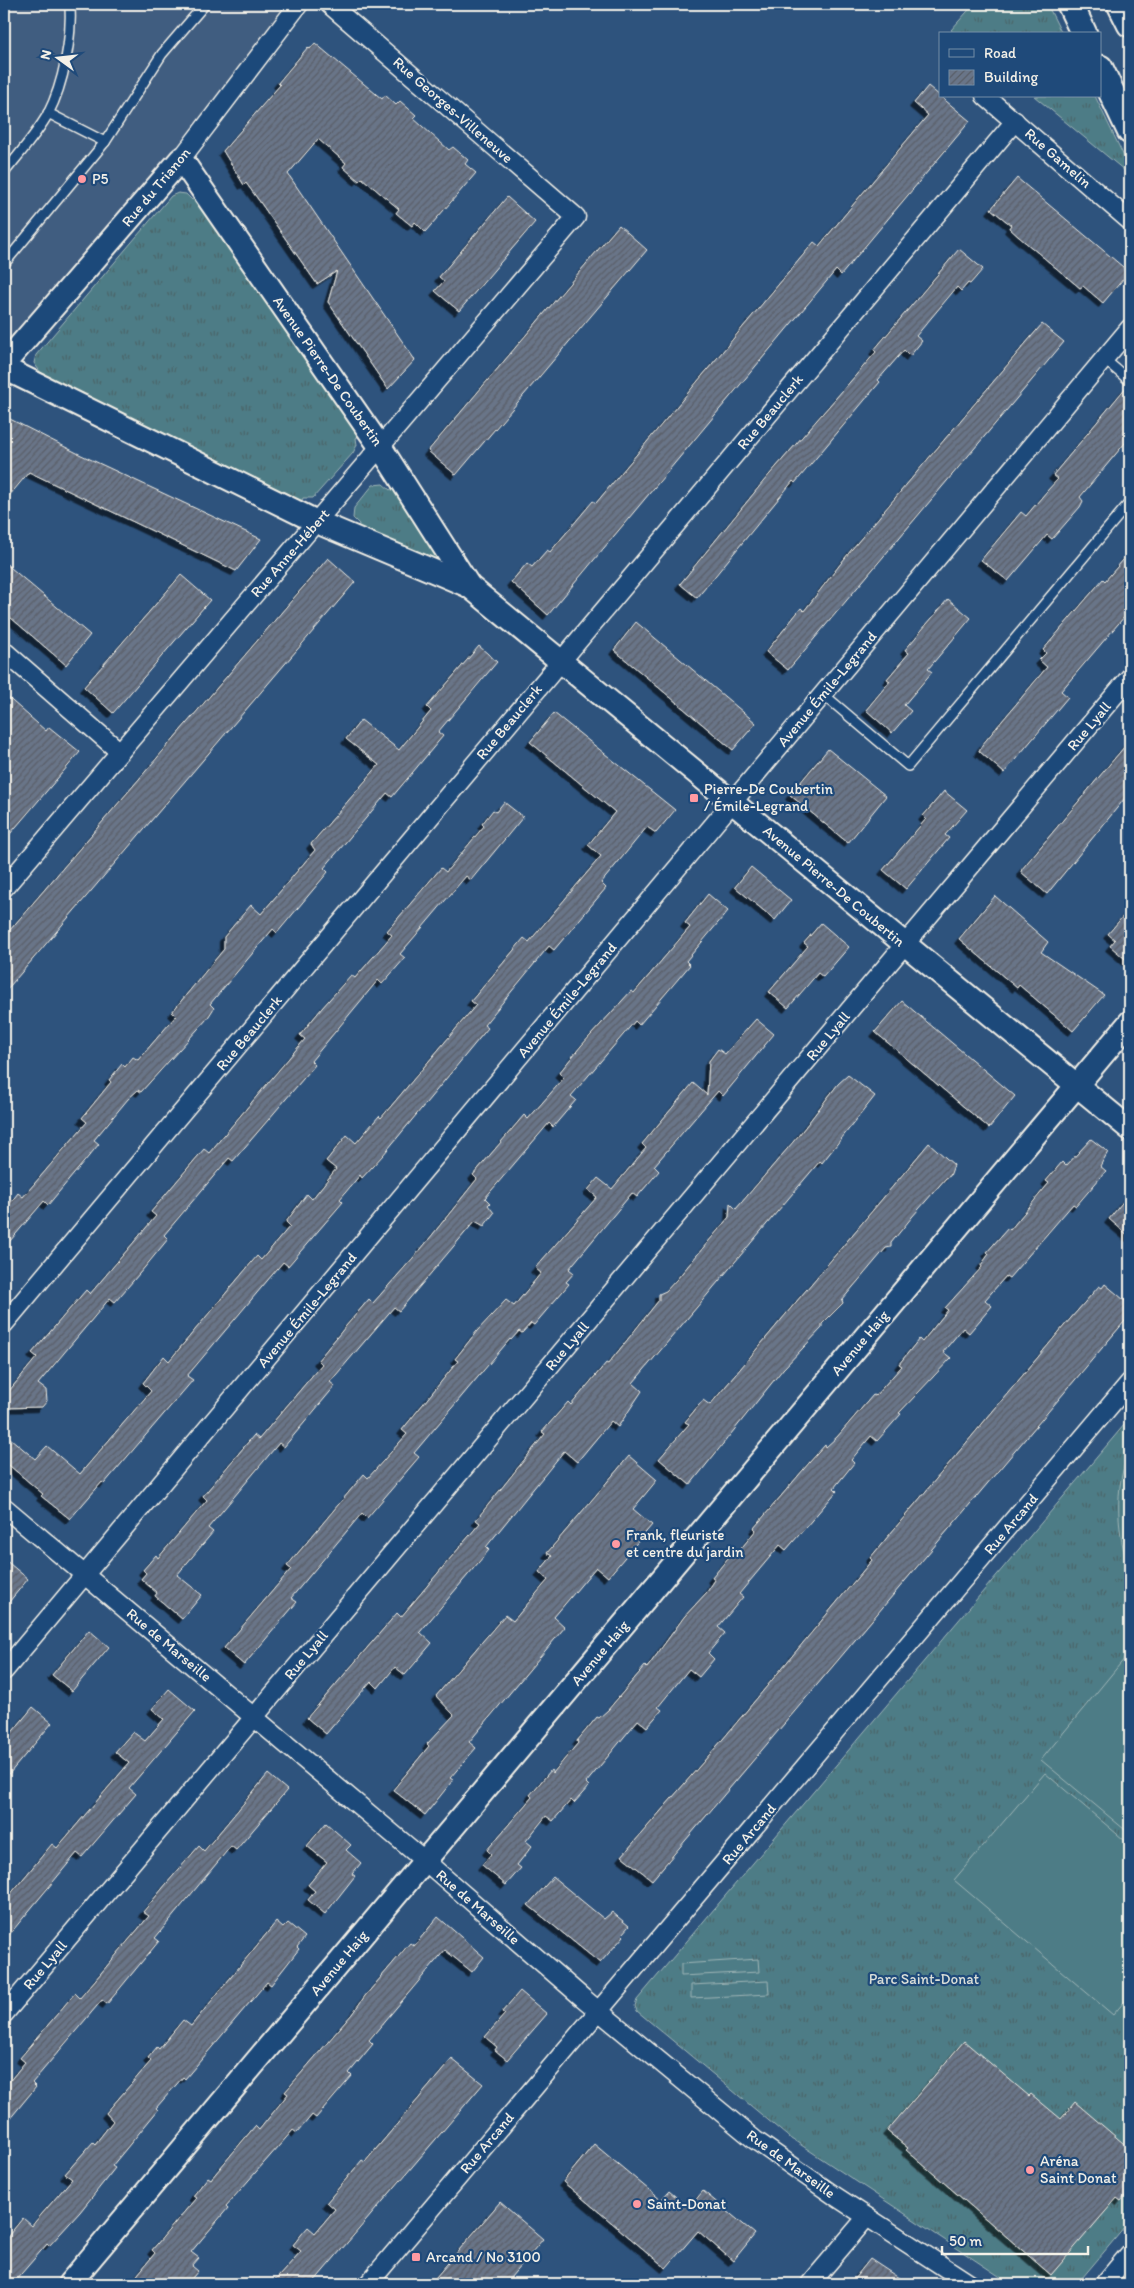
<svg xmlns="http://www.w3.org/2000/svg" width="1134" height="2288" font-family="Itim,sans-serif">
	<defs>
		<pattern id="grass-tufts" width="24" height="20" patternUnits="userSpaceOnUse" patternTransform="scale(1.25)"><rect width="24" height="20" fill="#4d7c86"/><path d="M3 7l-1-3M5 7V3M7 7l1-3M15 17l-1-3M17 17v-4M19 17l1-3" fill="none" stroke="#4b6569"/></pattern>
		<pattern id="building-hatch" width="6" height="6" patternUnits="userSpaceOnUse" patternTransform="scale(1.25)"><rect width="6" height="6" fill="#697588"/><path d="M-1 1l2-2M0 6l6-6M5 7l2-2" fill="none" stroke="#595e67"/></pattern>
		<filter id="shadow"><feDropShadow dx="-4.5" dy="4.5" stdDeviation="0" flood-color="#0009"/></filter>
	</defs>
	<rect width="100%" height="100%" fill="#2e537d"/>
	<filter id="ink" filterUnits="userSpaceOnUse"><feTurbulence type="fractalNoise" baseFrequency=".02" numOctaves="2"/><feDisplacementMap in="SourceGraphic" scale="10" xChannelSelector="R" yChannelSelector="G"/><feConvolveMatrix kernelMatrix="1 2 1 2 8 2 1 2 1" color-interpolation-filters="sRGB"/></filter>
	<g filter="url(#ink)">
		<path fill="#405d80" d="M4,4H286L170,159L4,343Z"/>
		<g fill="url(#grass-tufts)" stroke="#a0b6b7">
			<path d="M974,4H1047L1062,34H955L951,30Z"/>
			<path d="M1034,96H1095L1130,169V175Z"/>
			<path d="M178,193L186,194L192,200L196,198L359,436L356,438L357,445L353,453L313,498H303L301,502L39,377L41,373L34,363L36,355L171,196Z"/>
			<path d="M383,484L390,490L394,487L447,566L358,528L359,524L353,518L354,508L373,485Z"/>
			<path d="M1130,1418V2221L1077,2284H1011L786,2135L637,2011L635,2006L637,2000Z"/>
		</g>
		<g fill="#4d7c86" stroke="#a0b6b7">
			<path d="M1130,1451V1572C1117,1536 1113,1486 1130,1451Z"/>
			<path d="M1125,1658L1130,1662V1834L1041,1760Z"/>
			<path d="M1045,1773L1130,1845V1995L1113,2015L954,1880Z"/>
			<path d="M758,1959L759,1972L681,1976V1964Z"/>
			<path d="M768,1981L769,1994L691,1998V1985Z"/>
		</g>
		<g fill="url(#building-hatch)" stroke="#f4f1e8" filter="url(#shadow)">
			<path d="M315,43L382,99L385,95L396,105L400,101L416,115L413,118L449,150L453,147L468,160L465,164L476,173L425,232L415,222L412,226L396,213L399,209L362,178L359,181L343,167L346,163L318,139L288,174L415,360L388,389L328,302L337,271L317,284L260,202L246,183L244,185L223,151L280,85L278,83L308,47L310,49Z"/>
			<path d="M928,86L970,121L841,275L836,270L548,615L511,582L527,563L532,567L547,550L550,552L593,501L596,503L814,242L819,246L857,200L928,115L914,103Z"/>
			<path d="M1017,178L1129,272L1103,303L1083,286L1080,288L1019,237L1009,228L1011,225L991,209Z"/>
			<path d="M507,197L535,222L459,311L435,291L444,281L439,277Z"/>
			<path d="M619,225L647,250L456,475L428,451Z"/>
			<path d="M959,249L983,269L970,284L968,283L961,291L957,287L916,336L922,341L910,356L904,350L878,380L880,382L795,483L793,481L697,598L680,584L763,482L876,352L874,350Z"/>
			<path d="M1042,324L1064,342L788,670L766,652L801,608L804,611L852,549Z"/>
			<path d="M1127,386L1130,387V437L1080,497L1083,501L1080,507L1052,539L1047,535L1008,581L981,560L1021,512L1026,516L1047,491L1058,479L1053,475Z"/>
			<path d="M4,416L77,453L261,539L236,571L29,472L4,502Z"/>
			<path d="M1130,552V610L1061,691L1068,697L1004,773L979,751L982,745L1047,667L1039,660L1046,653L1043,650L1103,579L1105,581Z"/>
			<path d="M328,558L355,582L4,993V937Z"/>
			<path d="M4,562L90,635L66,665L4,612Z"/>
			<path d="M181,575L210,600L113,713L84,687Z"/>
			<path d="M948,599L971,618L928,669L932,672L904,705L911,711L892,733L866,710L890,681L887,679L909,653L905,650Z"/>
			<path d="M636,622L756,723L733,750L614,650Z"/>
			<path d="M479,646L497,662L438,732L443,736L392,797L387,793L324,868L328,872L277,933L273,929L210,1004L214,1008L207,1019L141,1092L138,1090L128,1099L94,1140L99,1144L48,1205L44,1201L4,1248V1211L18,1193L23,1197L87,1122L82,1118L111,1082L109,1080L122,1064L125,1067L133,1057L138,1060L176,1016L172,1012L224,949V937L233,926L251,905L261,914L315,850L311,844L379,765L346,739L361,720L399,750L431,711L427,707Z"/>
			<path d="M4,694L46,731L49,727L80,752L4,841Z"/>
			<path d="M554,713L675,810L656,833L647,827L601,883L606,888L554,950L549,946L484,1025L488,1028L383,1155L362,1178L360,1175L340,1199L343,1202L288,1266L283,1262L187,1376L193,1380L104,1484L102,1482L70,1519L41,1496L43,1494L4,1461V1433L35,1459L47,1446L80,1474L151,1391L143,1383L164,1356L169,1361L257,1256L261,1260L290,1226L286,1222L307,1194L312,1199L336,1169L326,1161L347,1135L356,1143L379,1116L381,1118L476,1005L471,1001L499,968L524,938L529,942L601,856L588,845L615,812L530,742Z"/>
			<path d="M1130,740V792L1047,894L1021,872L1022,869Z"/>
			<path d="M828,749L886,796L848,843L790,795Z"/>
			<path d="M944,791L967,810L945,835L949,838L906,889L883,870L926,819L923,816Z"/>
			<path d="M504,802L523,817L471,880L466,876L400,954L405,958L382,984L378,980L311,1061L315,1065L233,1161L229,1158L164,1235L168,1239L145,1267L115,1302L110,1298L38,1384L46,1390L47,1401L42,1407L4,1408V1397L37,1357L32,1353L86,1290L90,1294L156,1216L151,1212L176,1182L204,1149L209,1153L305,1039L300,1035L322,1008L351,975L355,978L392,935L387,931L441,868L446,872L484,826L482,824L493,810L496,812Z"/>
			<path d="M751,867L791,900L775,920L735,887Z"/>
			<path d="M708,894L728,911L686,961L690,965L639,1025L635,1021L571,1096L576,1100L553,1127L549,1123L485,1198L490,1203L488,1205L494,1213L484,1226L475,1221L399,1311L394,1307L330,1382L335,1386L284,1447L279,1443L208,1528L213,1532L177,1575L202,1595L182,1619L155,1596L157,1593L141,1579L146,1573L143,1570L156,1555L158,1558L207,1500L203,1496L254,1435L259,1439L322,1364L318,1360L346,1326L369,1299L373,1303L421,1249L477,1179L473,1175L524,1115L528,1119L564,1078L559,1073L581,1046L631,991L634,993L690,927L685,923Z"/>
			<path d="M995,896L1048,942L1041,952L1104,995L1073,1031L1019,985L1017,988L959,939Z"/>
			<path d="M1130,908V963L1110,946L1115,940L1108,934Z"/>
			<path d="M821,923L849,947L823,977L818,973L788,1008L769,992L808,946L804,943Z"/>
			<path d="M902,1001L1015,1096L989,1128L875,1032Z"/>
			<path d="M756,1019L774,1034L723,1096L718,1091L683,1132L654,1166L659,1171L637,1197L632,1193L569,1269L574,1273L566,1282L569,1284L534,1325L531,1323L522,1333L519,1331L511,1340L510,1339L414,1453L419,1457L367,1518L362,1513L291,1598L297,1602L244,1665L224,1648L291,1569L287,1566L364,1474L368,1478L407,1434L402,1430L458,1361L455,1359L477,1331L506,1300L514,1306L541,1273L535,1268L597,1197L588,1190L598,1178L612,1189L646,1148L642,1144L693,1083L707,1095L709,1061L718,1049L725,1054Z"/>
			<path d="M848,1075L875,1096L822,1163L820,1161L633,1383L642,1391L618,1427L611,1421L577,1462L564,1451L486,1547L489,1550L420,1632L432,1643L405,1675L395,1667L378,1688L371,1681L326,1734L307,1718L397,1613L401,1617L480,1523L476,1520L545,1434L542,1432L568,1402L571,1405L606,1363L608,1364L659,1300V1294L666,1291L677,1279L729,1217L730,1203L736,1209L799,1135L838,1084Z"/>
			<path d="M1091,1139L1108,1152L1100,1166L1106,1171L1076,1206L1073,1204L1009,1278L1006,1276L985,1300L992,1306L969,1333L963,1328L943,1352L951,1358L899,1413L901,1414L877,1441L871,1436L851,1460L854,1463L834,1488L837,1491L786,1550L780,1545L739,1594L743,1597L718,1627L725,1633L708,1653L714,1659L699,1677L689,1669L658,1707L662,1710L647,1727L638,1720L586,1783L589,1786L574,1803L571,1800L553,1821L546,1816L526,1841L532,1846L517,1865L521,1868L506,1885L482,1865L491,1854L487,1850L532,1797L530,1795L551,1770L553,1773L578,1743L577,1741L597,1717L599,1718L608,1710L645,1666L647,1668L684,1617L707,1592L715,1580L712,1578L732,1553L735,1556L756,1530L754,1528L809,1463L825,1445L826,1447L837,1437L873,1395L875,1396L902,1366L899,1364L919,1339L922,1342L948,1310L945,1308L982,1267L981,1265L989,1254L987,1252L1008,1228L1010,1230L1049,1183L1046,1181L1062,1162L1066,1166Z"/>
			<path d="M929,1143L954,1165L950,1176L946,1178L912,1217L891,1243V1247L886,1248L842,1300L843,1303L822,1324V1328L783,1369L690,1485L659,1459L689,1424L685,1422L703,1400L710,1405Z"/>
			<path d="M1130,1193V1237L1109,1219Z"/>
			<path d="M1105,1284L1130,1305V1315L652,1880L622,1856L723,1739L872,1560L870,1558L1064,1326L1099,1286L1102,1288Z"/>
			<path d="M629,1456L657,1480L633,1509L652,1525L608,1577L596,1567L554,1617L565,1627L469,1742L476,1748L450,1778L453,1780L425,1815L393,1790L429,1746L427,1744L454,1715L436,1696L505,1615L513,1621L548,1580L539,1572L552,1556L547,1553Z"/>
			<path d="M4,1559L28,1579L4,1608Z"/>
			<path d="M89,1630L109,1647L72,1691L52,1675Z"/>
			<path d="M169,1689L195,1711L129,1788L136,1794L82,1857L77,1853L4,1941V1902L52,1844L57,1848L129,1763L115,1752L133,1732L145,1741L164,1719L152,1709Z"/>
			<path d="M33,1707L52,1723L4,1780V1742Z"/>
			<path d="M268,1774L287,1790L236,1850L231,1846L155,1938L159,1941L107,2004L102,2000L32,2083L36,2087L4,2126V2088L25,2062L20,2058L75,1993L80,1998L149,1916L143,1912L167,1883L199,1846L204,1851Z"/>
			<path d="M326,1823L351,1845L346,1850L361,1863L352,1874L355,1876L325,1914L308,1900L315,1891L308,1885L327,1862L307,1846Z"/>
			<path d="M553,1877L604,1919L612,1912L629,1926L622,1934L624,1936L600,1963L528,1905Z"/>
			<path d="M438,1917L484,1957L472,1972L445,1950L369,2040L373,2044L349,2073L352,2076L316,2118L312,2115L297,2133L293,2130L226,2206L228,2208L191,2252L199,2258L192,2266L198,2271L187,2284H130L155,2253L152,2250L196,2198L193,2196L208,2177L211,2179L255,2126L259,2130L288,2094L285,2092L352,2014L365,1996L410,1943L414,1946Z"/>
			<path d="M276,1922L283,1928L288,1923L305,1937L297,1947L299,1949L271,1985L267,1982L185,2079L183,2077L156,2108L158,2110L112,2166L115,2168L80,2212L49,2246L47,2244L15,2281L4,2272V2241L23,2218L32,2226L35,2222L72,2179L65,2174L93,2142L95,2144L113,2121L106,2113L151,2061L148,2058L157,2047L159,2049L183,2020L191,2026Z"/>
			<path d="M520,1991L547,2014L507,2060L495,2050L497,2047L485,2037L505,2014L502,2012Z"/>
			<path d="M964,2041L1029,2096L1031,2094L1061,2119L1075,2102L1130,2149V2190L1121,2201L1117,2198L1051,2275L906,2150L908,2148L887,2131Z"/>
			<path d="M452,2059L483,2084L312,2284H272L301,2251L293,2245L301,2235L308,2227L315,2233L335,2209L327,2202L362,2160L365,2162Z"/>
			<path d="M594,2144L661,2200L669,2191L689,2208L703,2191L755,2234L733,2261L698,2231L666,2268L563,2182Z"/>
			<path d="M500,2202L543,2239L505,2284H430Z"/>
			<path d="M870,2259L908,2284H850Z"/>
		</g>
		<g fill="none" stroke-linecap="round" stroke-linejoin="round">
			<defs>
				<g id="service">
					<path d="M48,113L105,142L162,54L205,4"/>
					<path d="M4,173C19,154 36,135 48,114C64,83 72,38 70,4"/>
					<path d="M4,264L105,142"/>
					<path d="M1104,359L1130,381"/>
					<path d="M823,694L908,766L1130,502"/>
				</g>
				<g id="minor">
					<path d="M985,96L1130,221"/>
					<path d="M181,159L299,4"/>
					<path d="M4,651L120,752"/>
					<path d="M4,888L576,217L329,4"/>
					<path d="M4,1324L1015,121"/>
					<path d="M4,1507L425,1861L583,1998L755,2140L835,2196L970,2284"/>
					<path d="M4,1671L1130,328"/>
					<path d="M4,2014L1130,677"/>
					<path d="M368,2284L1130,1382"/>
					<path d="M810,2284L867,2217"/>
					<path d="M1104,2284L1130,2253"/>
				</g>
				<g id="tertiary">
					<path d="M4,364L181,159L381,448L469,586"/>
					<path d="M4,368L317,522L469,586L1130,1129"/>
					<path d="M69,2284L1130,1022"/>
				</g>
				<g id="secondary">
					<path d="M1070,4L1084,34"/>
					<path d="M1120,4L1130,24"/>
					<path d="M1100,68L1130,131"/>
				</g>
			</defs>
			<use href="#service" stroke="#f4f1e8" stroke-width="12"/>
			<use href="#minor" stroke="#f4f1e8" stroke-width="21"/>
			<use href="#tertiary" stroke="#f4f1e8" stroke-width="26"/>
			<use href="#secondary" stroke="#f4f1e8" stroke-width="29"/>
			<use href="#service" stroke="#1f4a7a" stroke-width="9"/>
			<use href="#minor" stroke="#1f4a7a" stroke-width="18"/>
			<use href="#tertiary" stroke="#1f4a7a" stroke-width="22"/>
			<use href="#secondary" stroke="#1f4a7a" stroke-width="25"/>
		</g>
	</g>
	<g fill="#ff9aa2" stroke="#1f4a7a" stroke-width="2">
		<circle cx="82" cy="179" r="5"/>
		<rect x="689" y="793" width="10" height="10" rx="2.5"/>
		<circle cx="616" cy="1544" r="5"/>
		<circle cx="1030" cy="2170" r="5"/>
		<circle cx="637" cy="2204" r="5"/>
		<rect x="411" y="2252" width="10" height="10" rx="2.5"/>
	</g>
	<g text-anchor="middle" stroke-width="4.5" stroke-linejoin="round" paint-order="stroke">
		<g font-size="15" fill="#f4f1e8" stroke="#1f4a7a">
			<text transform="translate(453 110) rotate(41)" y="5">Rue Georges-Villeneuve</text>
			<text transform="translate(1058 158) rotate(41)" y="5">Rue Gamelin</text>
			<text transform="translate(156 187) rotate(-50)" y="5">Rue du Trianon</text>
			<text transform="translate(328 371) rotate(55)" y="5">Avenue Pierre-De Coubertin</text>
			<text transform="translate(770 412) rotate(-50)" y="5">Rue Beauclerk</text>
			<text transform="translate(290 553) rotate(-49)" y="5">Rue Anne-Hébert</text>
			<text transform="translate(827 689) rotate(-50)" y="5">Avenue Émile-Legrand</text>
			<text transform="translate(509 722) rotate(-50)" y="5">Rue Beauclerk</text>
			<text transform="translate(1089 726) rotate(-50)" y="5">Rue Lyall</text>
			<text transform="translate(834 886) rotate(40)" y="5">Avenue Pierre-De Coubertin</text>
			<text transform="translate(567 1000) rotate(-50)" y="5">Avenue Émile-Legrand</text>
			<text transform="translate(249 1033) rotate(-50)" y="5">Rue Beauclerk</text>
			<text transform="translate(828 1036) rotate(-50)" y="5">Rue Lyall</text>
			<text transform="translate(307 1310) rotate(-50)" y="5">Avenue Émile-Legrand</text>
			<text transform="translate(860 1343) rotate(-50)" y="5">Avenue Haig</text>
			<text transform="translate(567 1346) rotate(-50)" y="5">Rue Lyall</text>
			<text transform="translate(1011 1524) rotate(-50)" y="5">Rue Arcand</text>
			<text transform="translate(169 1645) rotate(40)" y="5">Rue de Marseille</text>
			<text transform="translate(600 1653) rotate(-50)" y="5">Avenue Haig</text>
			<text transform="translate(306 1655) rotate(-50)" y="5">Rue Lyall</text>
			<text transform="translate(749 1834) rotate(-50)" y="5">Rue Arcand</text>
			<text transform="translate(478 1907) rotate(41)" y="5">Rue de Marseille</text>
			<text transform="translate(339 1963) rotate(-50)" y="5">Avenue Haig</text>
			<text transform="translate(45 1965) rotate(-50)" y="5">Rue Lyall</text>
			<text transform="translate(487 2143) rotate(-50)" y="5">Rue Arcand</text>
			<text transform="translate(791 2164) rotate(36)" y="5">Rue de Marseille</text>
		</g>
		<g font-size="15" fill="#f4f1e8" stroke="#1f4a7a" text-anchor="start">
			<text x="92" y="184">P5</text>
			<text x="704" y="794">Pierre-De Coubertin<tspan x="704" dy="17">/ Émile-Legrand</tspan></text>
			<text x="626" y="1540">Frank, fleuriste<tspan x="626" dy="17">et centre du jardin</tspan></text>
			<text x="1040" y="2166">Aréna<tspan x="1040" dy="17">Saint Donat</tspan></text>
			<text x="647" y="2209">Saint-Donat</text>
			<text x="426" y="2262">Arcand / No 3100</text>
		</g>
		<g font-size="15" fill="#dbdfd9" stroke="#1f4a7a">
			<text x="924" y="1984">Parc Saint-Donat</text>
		</g>
	</g>
	<rect width="1134" height="2288" fill="none" stroke="#1f4a7a" stroke-width="20"/>
	<rect x="10" y="10" width="1114" height="2268" fill="none" stroke="#f4f1e8" stroke-width="2" filter="url(#ink)"/>
	<rect x="939" y="32" width="162" height="65" fill="#1f4a7a" stroke="#748da6"/>
	<rect x="949" y="49" width="25" height="8" fill="#1f4a7a" stroke="#748da6"/>
	<text x="984" y="58" font-size="15" fill="#f4f1e8">Road</text>
	<rect x="949" y="70" width="25" height="15" fill="url(#building-hatch)" stroke="#748da6"/>
	<text x="984" y="82" font-size="15" fill="#f4f1e8">Building</text>
	<g transform="translate(58 58) rotate(285)" stroke="#1f4a7a" stroke-width="4" paint-order="stroke">
	<path d="M0-4L9 19L0 12L-9 19Z" fill="#f4f1e8"/>
	<text y="-8" font-size="14" font-weight="bold" text-anchor="middle" fill="#f4f1e8">N</text>
	</g>
	<path d="M942 2246v8h146v-8" fill="none" stroke="#f4f1e8" stroke-width="2.5"/>
	<text x="949" y="2246" font-size="15" fill="#f4f1e8" stroke="#1f4a7a" stroke-width="4" paint-order="stroke">50 m</text>
</svg>
